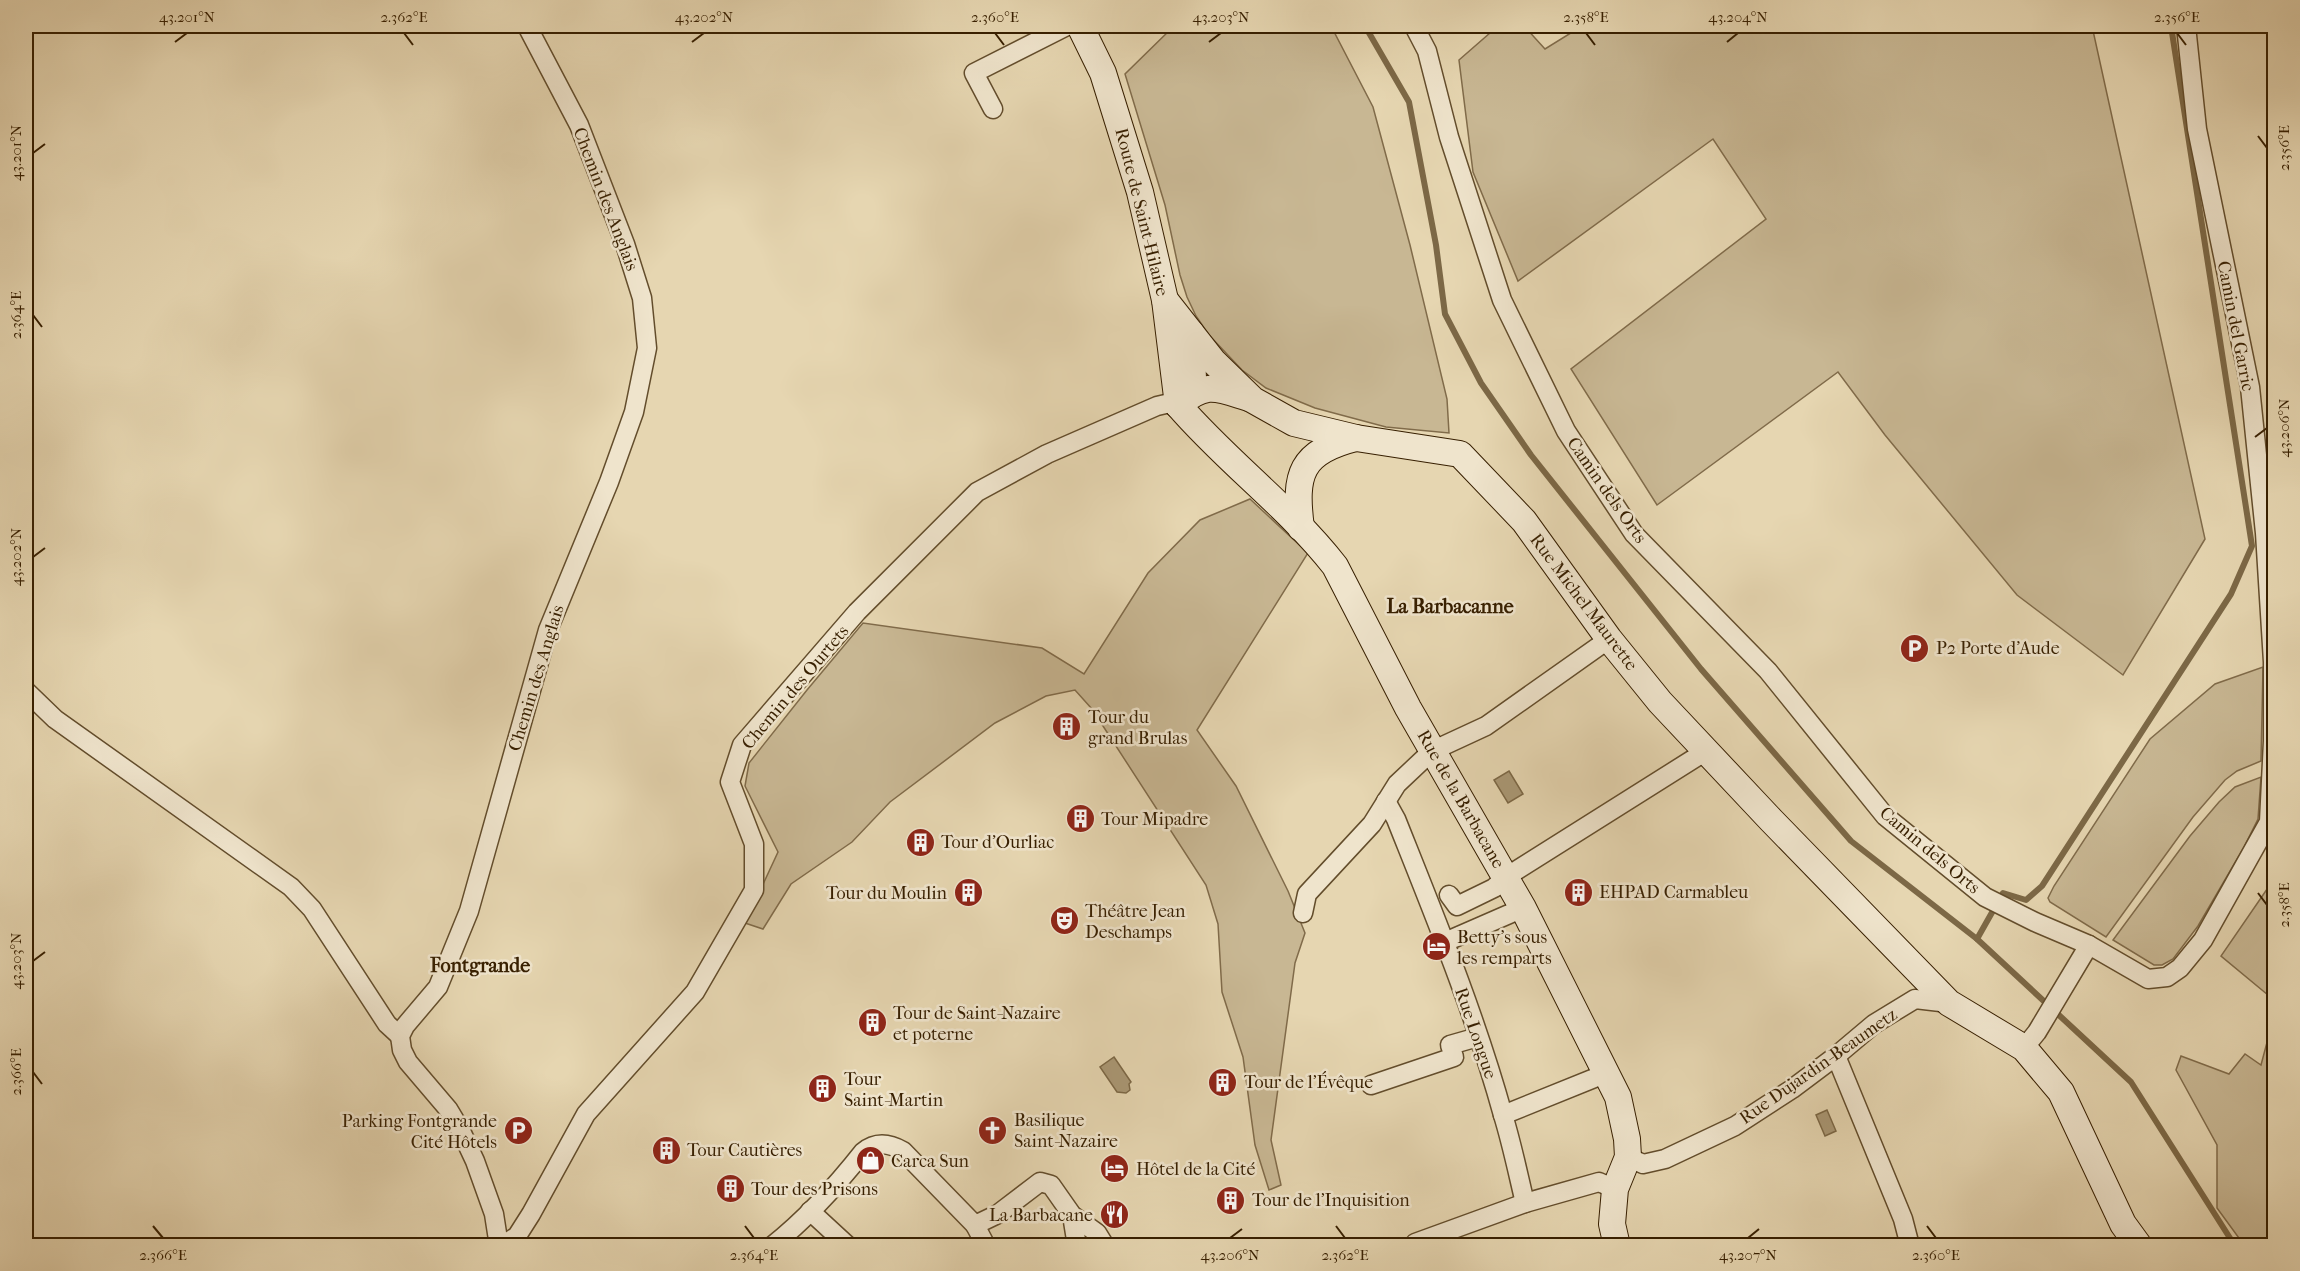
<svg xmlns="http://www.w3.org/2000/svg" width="2300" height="1271" font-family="'IM FELL French Canon',serif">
	<rect width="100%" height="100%" fill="#e6d6b1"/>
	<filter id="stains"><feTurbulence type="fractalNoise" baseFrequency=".00333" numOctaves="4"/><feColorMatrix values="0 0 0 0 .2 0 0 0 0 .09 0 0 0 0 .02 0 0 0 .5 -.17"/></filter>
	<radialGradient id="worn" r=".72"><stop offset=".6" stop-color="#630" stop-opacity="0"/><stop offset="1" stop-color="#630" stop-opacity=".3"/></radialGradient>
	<g fill="#c8b793" stroke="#806b4a" stroke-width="1.5">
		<path d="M1174,26H1331L1373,107L1410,245L1447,399L1449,433L1386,427L1315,408L1266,388L1242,370L1209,335L1196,316L1187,297L1180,275L1165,205L1125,74Z"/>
		<path d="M1498,26H1524L1545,49L1582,26H2092L2205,539L2123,675L2017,595L1885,435L1838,372L1657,505L1571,369L1766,219L1713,139L1518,281L1473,172L1459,60Z"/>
		<path d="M1250,499L1308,553L1197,730L1236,786L1288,891L1305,933L1295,963L1271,1140L1281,1185L1269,1190L1255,1145L1243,1057L1222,992L1218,924L1206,885L1092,709L1075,690L1046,696L995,723L890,802L852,842L791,884L763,929L745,923L778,852L745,786L749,763L807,690L863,623L1042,648L1084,674L1148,573L1200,520Z"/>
		<path d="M2263,667L2261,761L2237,771L2225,780L2193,817L2106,937L2050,902L2048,898L2054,886L2150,739L2215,684Z"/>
		<path d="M2261,777L2258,819L2243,849L2198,926L2173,959L2162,965H2154L2113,940L2190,836L2219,802L2235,787Z"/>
		<path d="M2274,879V1000L2221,956Z"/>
		<path d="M2274,1016V1245H2244L2217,1208V1145L2176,1070L2181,1056L2229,1074L2245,1054L2261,1065Z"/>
	</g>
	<g fill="#aa9875" stroke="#7c6846" stroke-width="1.5">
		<path d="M1509,771L1523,794L1508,803L1494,780Z"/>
		<path d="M1114,1057L1131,1082L1129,1084L1130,1090L1126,1093L1117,1092L1100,1067Z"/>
		<path d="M1827,1110L1836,1131L1825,1136L1816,1115Z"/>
	</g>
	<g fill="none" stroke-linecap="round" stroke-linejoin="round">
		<g stroke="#7c6846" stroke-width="6">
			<path d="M1365,26L1409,102L1436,245L1445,314L1481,383L1531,455L1701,669L1851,841L1977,939L2131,1082L2235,1246"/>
			<path d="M1977,939L2003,893L2026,900L2042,886L2231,594L2252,546L2171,26"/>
		</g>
		<defs>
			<g id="street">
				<path d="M1414,26L1427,51L1449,137L1502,300L1566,431L1634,534L1768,671L1885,816L1985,897L2035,922L2089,945L2148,979L2167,977L2180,968L2203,940L2269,822L2273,741V662L2265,533L2250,387L2197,129L2186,26"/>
				<path d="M993,109L974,73L1067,26"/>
				<path d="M26,691L55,719L291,887L312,909L387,1024L400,1036"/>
				<path d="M1386,801L1396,819C1435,917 1475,1014 1503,1115C1512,1144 1518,1174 1525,1203"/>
				<path d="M1449,895L1457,906L1494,888L1506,877L1706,751"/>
				<path d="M1303,913L1307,894L1372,824L1397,784L1432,751L1486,726L1609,639"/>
				<path d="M1445,942L1523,908"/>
				<path d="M2024,1048L2037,1032L2089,945"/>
				<path d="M1836,1056L1903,1219L1910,1246"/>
				<path d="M1371,1085L1454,1057L1450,1045L1478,1037"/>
				<path d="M1503,1115L1607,1073"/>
				<path d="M1628,1157L1643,1164L1665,1159L1735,1126L1792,1089L1836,1056L1874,1024L1915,999L1949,1003"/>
				<path d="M810,1211L848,1246"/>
				<path d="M1072,1215L1077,1246"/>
				<path d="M975,1225L986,1246"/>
				<path d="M1415,1243L1525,1203L1599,1182L1615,1189"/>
				<path d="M499,1246L494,1214L475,1161L460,1129L448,1109L408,1062L402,1050L400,1036L405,1026L438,987L469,911L548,630L609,482L634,412L647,348L642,298L625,244L579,125L527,26"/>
				<path d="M502,1246L517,1236L531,1214L586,1114L695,992L754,890V844L730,782L742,745L857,612L977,492L1047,454L1157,406L1170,403L1178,405"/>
				<path d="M772,1246C806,1219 837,1185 863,1152C876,1141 889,1143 903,1151L975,1225L998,1214L1040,1182L1051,1185L1072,1215L1097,1233L1105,1246"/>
			</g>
			<g id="secondary">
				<path d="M1080,26L1103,73L1140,192L1165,300L1178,405"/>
				<path d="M1165,300L1213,361L1253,400L1294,423L1356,438L1460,454L1524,521L1609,639L1660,702L1771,820L1949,1003L2024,1048L2061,1092L2123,1224L2139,1246"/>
				<path d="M1178,405C1227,462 1289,507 1335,566L1408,708L1523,908L1618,1097L1627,1139L1628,1157L1615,1189L1612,1224L1617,1246"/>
				<path d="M1178,405C1207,381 1216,388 1249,398"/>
				<path d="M1178,405L1193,378L1191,333"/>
				<path d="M1301,528C1294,474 1300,452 1356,438"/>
			</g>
		</defs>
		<use href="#street" stroke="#634d2c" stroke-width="21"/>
		<use href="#secondary" stroke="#371f00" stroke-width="28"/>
		<use href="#street" stroke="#efe4cc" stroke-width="18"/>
		<use href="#secondary" stroke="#efe4cc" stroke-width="26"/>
	</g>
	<path fill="none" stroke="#371f00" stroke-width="2" d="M404,33L413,45M995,33L1004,45M1586,33L1595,45M2177,33L2186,45M175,42L187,33M692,42L704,33M1209,42L1221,33M1727,42L1738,33M2258,136L2267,148M33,153L45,144M33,315L42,327M2255,437L2267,428M33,557L45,548M2258,893L2267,905M33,961L45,952M33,1072L42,1084M153,1226L163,1238M745,1226L754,1238M1336,1226L1345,1238M1927,1226L1936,1238M1230,1238L1242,1229M1748,1238L1759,1229"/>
	<defs>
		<symbol id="parking-disc" viewBox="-11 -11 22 22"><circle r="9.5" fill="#8f2418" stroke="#efe4cc"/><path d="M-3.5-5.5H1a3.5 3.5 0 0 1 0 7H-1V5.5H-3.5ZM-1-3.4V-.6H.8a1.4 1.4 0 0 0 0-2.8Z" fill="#fff"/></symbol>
		<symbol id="building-disc" viewBox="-11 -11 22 22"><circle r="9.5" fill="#8f2418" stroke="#efe4cc"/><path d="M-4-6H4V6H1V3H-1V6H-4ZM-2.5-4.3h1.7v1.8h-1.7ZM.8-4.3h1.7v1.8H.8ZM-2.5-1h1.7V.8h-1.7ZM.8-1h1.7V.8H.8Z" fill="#fff"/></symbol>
		<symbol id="theatre-disc" viewBox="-11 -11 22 22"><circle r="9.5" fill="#8f2418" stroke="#efe4cc"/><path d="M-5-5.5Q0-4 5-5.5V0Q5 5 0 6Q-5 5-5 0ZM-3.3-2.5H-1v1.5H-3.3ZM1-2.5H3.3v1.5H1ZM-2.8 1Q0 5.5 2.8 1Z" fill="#fff"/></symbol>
		<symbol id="hotel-disc" viewBox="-11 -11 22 22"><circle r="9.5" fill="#8f2418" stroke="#efe4cc"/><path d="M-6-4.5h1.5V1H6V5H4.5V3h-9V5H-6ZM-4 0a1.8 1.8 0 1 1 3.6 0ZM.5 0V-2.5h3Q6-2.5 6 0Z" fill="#fff"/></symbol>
		<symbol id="church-disc" viewBox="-11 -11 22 22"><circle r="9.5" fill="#8f2418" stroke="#efe4cc"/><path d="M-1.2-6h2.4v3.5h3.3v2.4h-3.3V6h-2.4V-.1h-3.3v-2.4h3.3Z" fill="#fff"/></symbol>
		<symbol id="shop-disc" viewBox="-11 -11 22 22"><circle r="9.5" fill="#8f2418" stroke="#efe4cc"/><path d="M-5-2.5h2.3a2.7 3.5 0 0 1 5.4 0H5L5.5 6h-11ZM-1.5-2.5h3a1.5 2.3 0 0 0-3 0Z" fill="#fff"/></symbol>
		<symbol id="restaurant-disc" viewBox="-11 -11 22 22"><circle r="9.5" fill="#8f2418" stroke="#efe4cc"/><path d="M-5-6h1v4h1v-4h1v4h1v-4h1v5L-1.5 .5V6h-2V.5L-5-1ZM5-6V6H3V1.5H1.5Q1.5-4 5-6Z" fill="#fff"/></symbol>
	</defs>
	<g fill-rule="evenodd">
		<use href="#parking-disc" x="1898" y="632" width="33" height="33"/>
		<use href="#building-disc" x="1050" y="710" width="33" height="33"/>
		<use href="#building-disc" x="1064" y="802" width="33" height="33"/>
		<use href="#building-disc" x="904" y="826" width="33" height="33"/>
		<use href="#building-disc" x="1562" y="876" width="33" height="33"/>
		<use href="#building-disc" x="952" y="876" width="33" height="33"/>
		<use href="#theatre-disc" x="1048" y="904" width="33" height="33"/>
		<use href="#hotel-disc" x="1420" y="930" width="33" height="33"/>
		<use href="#building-disc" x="856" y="1006" width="33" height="33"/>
		<use href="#building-disc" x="1206" y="1066" width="33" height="33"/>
		<use href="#building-disc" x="806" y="1072" width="33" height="33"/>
		<use href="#church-disc" x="976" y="1114" width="33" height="33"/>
		<use href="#parking-disc" x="502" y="1114" width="33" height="33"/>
		<use href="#building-disc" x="650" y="1134" width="33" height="33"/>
		<use href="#shop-disc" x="854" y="1144" width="33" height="33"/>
		<use href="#hotel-disc" x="1098" y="1152" width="33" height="33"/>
		<use href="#building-disc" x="714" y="1172" width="33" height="33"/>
		<use href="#building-disc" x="1214" y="1184" width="33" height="33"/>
		<use href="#restaurant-disc" x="1098" y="1198" width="33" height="33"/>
	</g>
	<g text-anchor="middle" stroke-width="5" stroke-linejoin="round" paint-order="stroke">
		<g font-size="18" fill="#371f00" stroke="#efe4cc">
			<text transform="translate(606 199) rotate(69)" y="6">Chemin des Anglais</text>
			<text transform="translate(1142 212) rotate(76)" y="6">Route de Saint-Hilaire</text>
			<text transform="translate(2236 326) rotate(79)" y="6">Camin del Garric</text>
			<text transform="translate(1607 490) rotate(55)" y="6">Camin dels Orts</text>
			<text transform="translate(1584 602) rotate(53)" y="6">Rue Michel Maurette</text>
			<text transform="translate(536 678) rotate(-73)" y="6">Chemin des Anglais</text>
			<text transform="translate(795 687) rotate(-50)" y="6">Chemin des Ourtets</text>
			<text transform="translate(1461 799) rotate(60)" y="6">Rue de la Barbacane</text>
			<text transform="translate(1930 850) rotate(40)" y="6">Camin dels Orts</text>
			<text transform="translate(1476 1033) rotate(71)" y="6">Rue Longue</text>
			<text transform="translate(1818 1066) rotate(-35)" y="6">Rue Dujardin-Beaumetz</text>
		</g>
		<g font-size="18" fill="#371f00" stroke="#efe4cc" text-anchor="start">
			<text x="1936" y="654">P2 Porte d'Aude</text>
			<text x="1088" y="723">Tour du<tspan x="1088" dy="21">grand Brulas</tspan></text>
			<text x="1101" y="825">Tour Mipadre</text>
			<text x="941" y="848">Tour d'Ourliac</text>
			<text x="1599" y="898">EHPAD Carmableu</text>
			<text x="947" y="899" text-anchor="end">Tour du Moulin</text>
			<text x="1085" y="917">Théâtre Jean<tspan x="1085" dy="21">Deschamps</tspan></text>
			<text x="1457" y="943">Betty's sous<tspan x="1457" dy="21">les remparts</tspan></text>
			<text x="893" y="1019">Tour de Saint-Nazaire<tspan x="893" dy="21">et poterne</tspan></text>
			<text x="844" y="1085">Tour<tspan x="844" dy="21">Saint-Martin</tspan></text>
			<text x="1244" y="1088">Tour de l'Évêque</text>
			<text x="1014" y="1126">Basilique<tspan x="1014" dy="21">Saint-Nazaire</tspan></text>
			<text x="497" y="1127" text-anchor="end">Parking Fontgrande<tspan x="497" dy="21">Cité Hôtels</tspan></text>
			<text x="687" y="1156">Tour Cautières</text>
			<text x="891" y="1167">Carca Sun</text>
			<text x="1136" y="1175">Hôtel de la Cité</text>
			<text x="751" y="1195">Tour des Prisons</text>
			<text x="1252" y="1206">Tour de l'Inquisition</text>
			<text x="1093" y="1221" text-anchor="end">La Barbacane</text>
		</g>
		<g font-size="20" font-weight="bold" fill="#371f00" stroke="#efe4cc">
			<text x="1450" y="613">La Barbacanne</text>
			<text x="480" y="972">Fontgrande</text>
		</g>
	</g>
	<rect width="2300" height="1271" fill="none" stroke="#e6d6b1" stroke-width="66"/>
	<rect x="33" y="33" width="2234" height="1205" fill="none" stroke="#371f00" stroke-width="2"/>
	<g font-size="15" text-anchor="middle" fill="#371f00">
		<text x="187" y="22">43.201°N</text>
		<text x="404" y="22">2.362°E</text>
		<text x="704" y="22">43.202°N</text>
		<text x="995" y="22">2.360°E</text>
		<text x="1221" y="22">43.203°N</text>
		<text x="1586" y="22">2.358°E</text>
		<text x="1738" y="22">43.204°N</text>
		<text x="2177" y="22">2.356°E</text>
		<text transform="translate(2284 148) rotate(-90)" y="5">2.356°E</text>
		<text transform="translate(16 153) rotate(-90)" y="5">43.201°N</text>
		<text transform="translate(16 315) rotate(-90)" y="5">2.364°E</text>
		<text transform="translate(2284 428) rotate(-90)" y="5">43.206°N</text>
		<text transform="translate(16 557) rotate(-90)" y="5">43.202°N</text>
		<text transform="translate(2284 905) rotate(-90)" y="5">2.358°E</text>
		<text transform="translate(16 961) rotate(-90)" y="5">43.203°N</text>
		<text transform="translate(16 1072) rotate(-90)" y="5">2.366°E</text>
		<text x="163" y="1260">2.366°E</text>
		<text x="754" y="1260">2.364°E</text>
		<text x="1230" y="1260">43.206°N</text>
		<text x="1345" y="1260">2.362°E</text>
		<text x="1748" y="1260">43.207°N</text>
		<text x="1936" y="1260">2.360°E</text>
	</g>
	<rect width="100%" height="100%" filter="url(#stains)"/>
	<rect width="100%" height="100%" fill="url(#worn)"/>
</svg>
